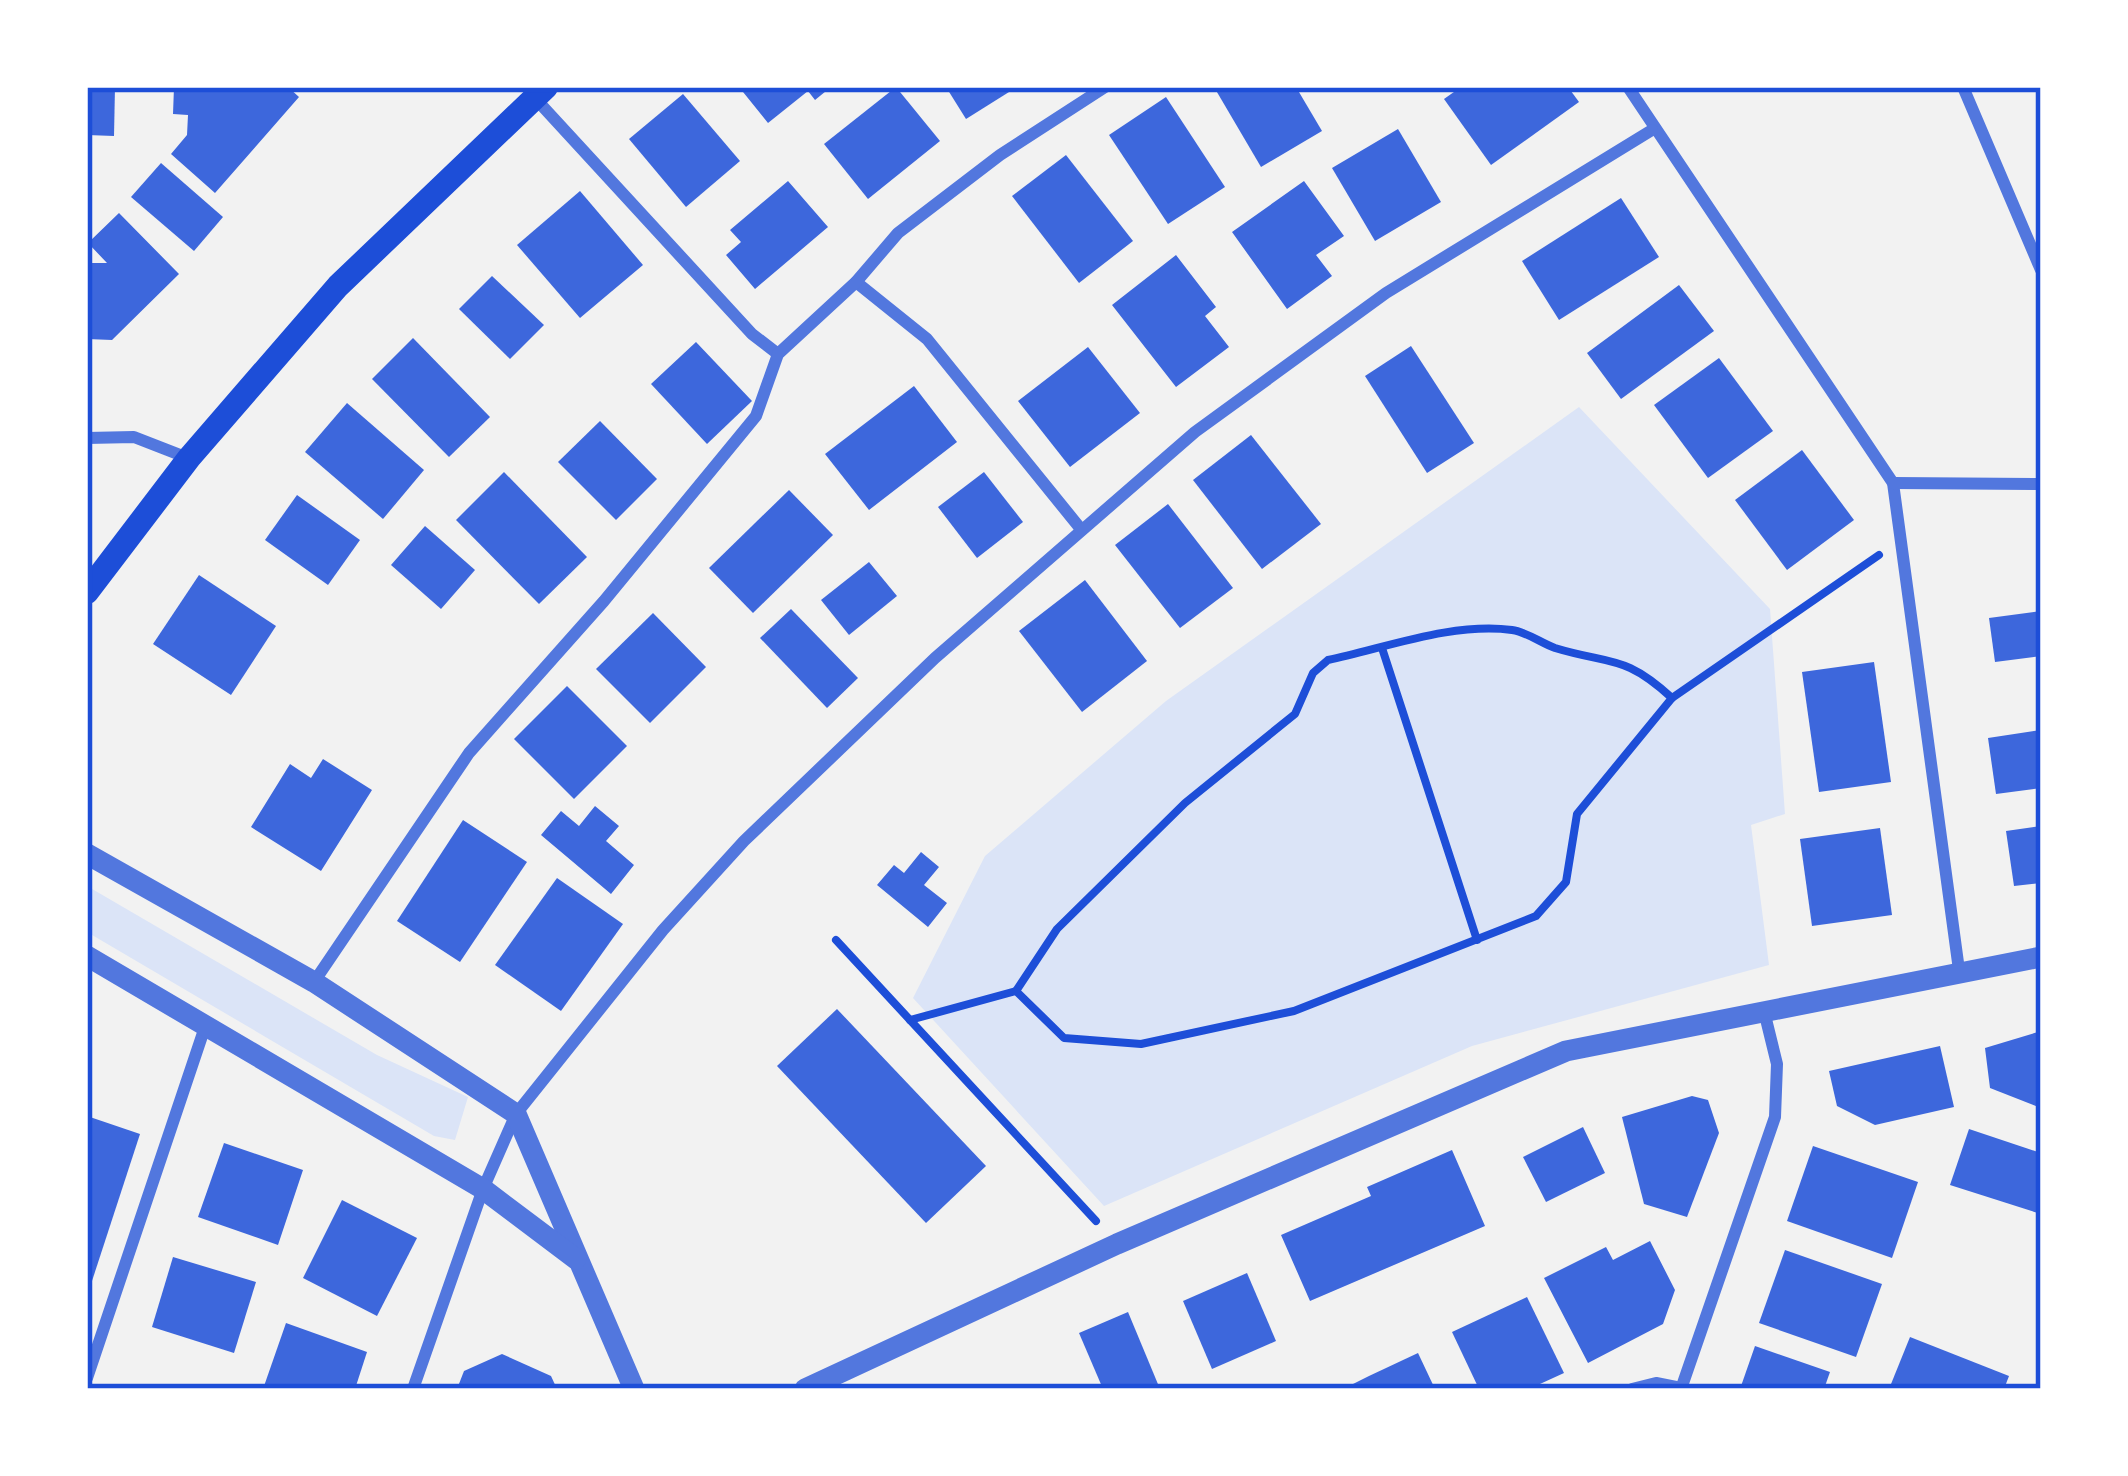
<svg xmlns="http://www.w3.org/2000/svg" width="2128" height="1476" font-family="Inter,sans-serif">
	<rect width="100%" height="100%" fill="#f2f2f2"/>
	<g fill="#dbe4f7">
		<path d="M1579,407L1770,609L1785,814L1751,825L1769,965L1472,1046L1104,1206L913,998L985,856L1166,701Z"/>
		<path d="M87,886L377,1055L468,1097L455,1140L434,1136L87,932Z"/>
	</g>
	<g fill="#3d67dc">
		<path d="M87,87H115L114,136L87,135Z"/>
		<path d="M174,87H288L299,97L215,193L171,154L187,135L188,115L173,114Z"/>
		<path d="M739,87H831L815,100L808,91L768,123Z"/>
		<path d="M896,87L940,141L868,199L824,144Z"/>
		<path d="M946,87H1017L966,119Z"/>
		<path d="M1214,87H1296L1322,131L1261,167Z"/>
		<path d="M1461,87H1568L1579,102L1491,165L1444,99Z"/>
		<path d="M683,94L740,161L686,207L629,139Z"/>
		<path d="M1166,97L1225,187L1168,224L1109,135Z"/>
		<path d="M1398,129L1441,202L1375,241L1332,168Z"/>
		<path d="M1066,155L1133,241L1079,283L1012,196Z"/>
		<path d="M161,163L223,217L194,251L131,197Z"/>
		<path d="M788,181L828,227L755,289L726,255L741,242L730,230Z"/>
		<path d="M1304,181L1344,236L1316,255L1332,276L1287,309L1232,232Z"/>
		<path d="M580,191L643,265L580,318L517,245Z"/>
		<path d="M1621,198L1659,257L1559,320L1522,261Z"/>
		<path d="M119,213L179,274L112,340L87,339V263H107L88,243Z"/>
		<path d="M1176,255L1216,307L1205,316L1229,347L1176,387L1112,305Z"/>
		<path d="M492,276L544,325L510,359L459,309Z"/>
		<path d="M1679,285L1714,331L1621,399L1587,353Z"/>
		<path d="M413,338L490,417L449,457L372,379Z"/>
		<path d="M696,342L752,401L707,444L651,384Z"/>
		<path d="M1411,346L1474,443L1427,473L1365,376Z"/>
		<path d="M1088,347L1140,413L1070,467L1018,401Z"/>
		<path d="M1719,358L1773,431L1708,478L1654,405Z"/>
		<path d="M914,386L957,442L869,510L825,454Z"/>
		<path d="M347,403L424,470L383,519L305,452Z"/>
		<path d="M600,421L657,479L616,520L558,462Z"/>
		<path d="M1251,435L1321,524L1262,569L1193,480Z"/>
		<path d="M1802,450L1854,520L1787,570L1735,500Z"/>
		<path d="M504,472L587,557L539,604L456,520Z"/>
		<path d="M984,472L1023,522L977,558L938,507Z"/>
		<path d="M789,490L833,535L753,613L709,568Z"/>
		<path d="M297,495L360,540L328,585L265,540Z"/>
		<path d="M1168,504L1233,588L1180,628L1115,545Z"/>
		<path d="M425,526L475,570L441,609L391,565Z"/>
		<path d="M869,562L897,596L849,635L821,600Z"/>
		<path d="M199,575L276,626L231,695L153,644Z"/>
		<path d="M1085,580L1147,661L1082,712L1019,631Z"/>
		<path d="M791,609L858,678L827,708L760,638Z"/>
		<path d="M2041,611V656L1995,662L1989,618Z"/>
		<path d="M653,613L706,667L650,723L596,669Z"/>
		<path d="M1874,662L1891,782L1819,792L1802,672Z"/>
		<path d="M567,686L627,746L574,799L514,739Z"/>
		<path d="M2041,730V788L1996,794L1988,738Z"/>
		<path d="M323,759L372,790L321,871L251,827L290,764L311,778Z"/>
		<path d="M595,806L619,826L606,841L634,865L611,894L541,835L561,811L579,826Z"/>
		<path d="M463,820L527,862L460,962L397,921Z"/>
		<path d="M2041,826V883L2014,886L2006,831Z"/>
		<path d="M1880,828L1892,915L1812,926L1800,839Z"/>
		<path d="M921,852L939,867L924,885L947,903L928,927L877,885L894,865L904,873Z"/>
		<path d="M557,878L623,924L561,1011L495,965Z"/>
		<path d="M837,1009L986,1166L926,1223L777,1066Z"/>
		<path d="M2041,1031V1108L1990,1088L1985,1048Z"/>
		<path d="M1940,1046L1954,1107L1875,1125L1837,1106L1829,1071Z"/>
		<path d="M1692,1096L1708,1100L1719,1133L1687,1217L1644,1204L1622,1117Z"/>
		<path d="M87,1116L140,1134L92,1281L87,1279Z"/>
		<path d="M1583,1127L1605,1173L1546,1202L1523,1157Z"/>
		<path d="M1969,1129L2041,1153V1214L1950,1185Z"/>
		<path d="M224,1143L303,1170L278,1245L198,1217Z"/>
		<path d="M1813,1146L1918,1182L1892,1258L1787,1221Z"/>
		<path d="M1452,1150L1485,1226L1310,1301L1281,1235L1371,1196L1367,1187Z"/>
		<path d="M342,1200L417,1238L377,1316L303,1278Z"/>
		<path d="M1650,1241L1675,1290L1663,1324L1588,1363L1544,1278L1606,1247L1613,1260Z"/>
		<path d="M1785,1250L1882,1284L1856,1357L1759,1323Z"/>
		<path d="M173,1257L256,1282L234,1353L152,1327Z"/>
		<path d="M1247,1273L1276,1341L1212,1369L1183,1301Z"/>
		<path d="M1527,1297L1564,1373L1529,1389H1479L1452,1332Z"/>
		<path d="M1128,1312L1160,1389H1103L1079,1333Z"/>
		<path d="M286,1323L367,1352L355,1389H263Z"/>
		<path d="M1910,1337L2009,1376L2004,1389H1889Z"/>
		<path d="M1755,1346L1830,1372L1824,1389H1740Z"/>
		<path d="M1418,1353L1435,1389H1343L1369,1376Z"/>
		<path d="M502,1354L551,1376L557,1389H457L464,1371Z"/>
	</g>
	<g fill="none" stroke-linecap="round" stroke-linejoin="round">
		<g stroke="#1d4ed8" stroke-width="8">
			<path d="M1382,648L1477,940"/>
			<path d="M836,940L1096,1221"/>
			<path d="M1016,991L1057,929L1185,803L1295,714L1313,673L1328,660C1385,648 1453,622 1512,630C1527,632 1541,643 1555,648C1611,665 1624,654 1672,698"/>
			<path d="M910,1020L1016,991L1064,1038L1141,1044L1294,1011L1536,916L1566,882L1577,814L1672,698L1879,555"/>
		</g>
		<g stroke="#5277de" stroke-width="12">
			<path d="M1628,87L1893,483L1959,970"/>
			<path d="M1963,87L2041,270"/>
			<path d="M534,97L752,334L778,354"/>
			<path d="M856,282L927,339L1080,528"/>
			<path d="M87,438L134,437L188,458"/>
			<path d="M1893,483L2041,484"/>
			<path d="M314,982L469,753L604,601L756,416L778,354L856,282L898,233L1000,155L1105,87"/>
			<path d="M87,1378L206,1024"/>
			<path d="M413,1389L483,1189L516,1114L663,930L744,841L935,658L1195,432L1386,293L1652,130"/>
			<path d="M1632,1389L1656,1383L1681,1388"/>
			<path d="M1681,1389L1775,1117L1777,1064L1764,1011"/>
		</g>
		<g stroke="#5277de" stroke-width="21">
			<path d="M87,854L314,982L516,1114L634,1389"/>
			<path d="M87,956L483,1189L576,1259"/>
			<path d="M805,1389L1117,1244L1566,1051L2041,957"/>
		</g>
		<path stroke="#1d4ed8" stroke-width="24" d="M87,592L189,458L338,286L546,87"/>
	</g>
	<rect width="2128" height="1476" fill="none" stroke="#ffffff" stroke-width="180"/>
	<rect x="90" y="90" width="1948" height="1296" fill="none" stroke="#1d4ed8" stroke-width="4.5"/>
</svg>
